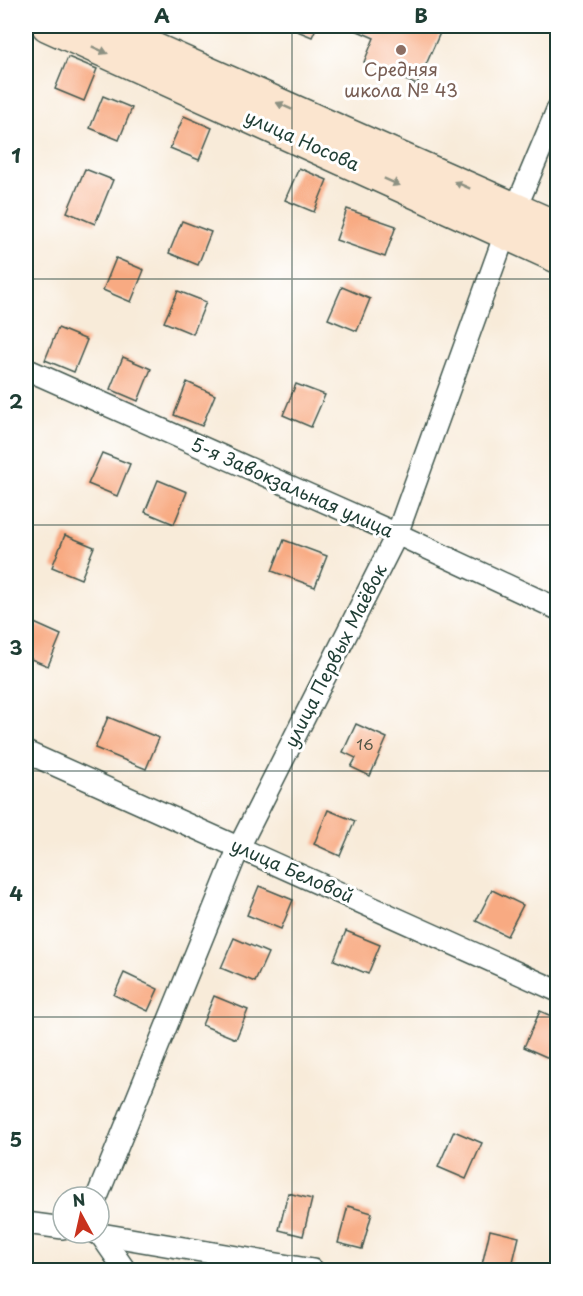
<svg xmlns="http://www.w3.org/2000/svg" width="583" height="1296" font-family="'Playpen Sans',sans-serif">
	<rect width="100%" height="100%" fill="#fff"/>
	<filter id="ink" filterUnits="userSpaceOnUse"><feTurbulence type="fractalNoise" baseFrequency=".0167" numOctaves="2"/><feDisplacementMap in="SourceGraphic" scale="12" xChannelSelector="R" yChannelSelector="G"/><feConvolveMatrix kernelMatrix="1 2 1 2 8 2 1 2 1" color-interpolation-filters="sRGB"/></filter>
	<filter id="wash" filterUnits="userSpaceOnUse"><feTurbulence type="fractalNoise" baseFrequency=".008" numOctaves="4" result="noise"/><feDisplacementMap in="SourceGraphic" scale="24" xChannelSelector="R" yChannelSelector="G"/><feGaussianBlur stdDeviation="1.35" result="paint"/><feColorMatrix in="noise" values="0 0 0 0 0 0 0 0 0 0 0 0 0 0 0 0 0 1.4 0 .05"/><feComposite in="paint" operator="in"/></filter>
	<g filter="url(#wash)">
		<rect width="100%" height="100%" fill="#f8ebd9"/>
		<g id="blocks">
			<g fill="#f8aa82">
				<path d="M285,26H317L312,37Z"/>
				<path d="M346,26H443L417,85L364,62L374,38Z"/>
				<path d="M68,57L97,69L84,101L55,89Z"/>
				<path d="M103,96L132,108L119,140L90,128Z"/>
				<path d="M184,116L212,128L199,160L170,148Z"/>
				<path d="M299,168L327,180L314,212L285,200Z"/>
				<path d="M85,169L113,180L95,224L67,212Z"/>
				<path d="M347,209L396,226L385,257L336,240Z"/>
				<path d="M182,221L211,232L198,265L169,253Z"/>
				<path d="M116,258L144,270L131,302L103,290Z"/>
				<path d="M342,287L370,299L357,331L328,319Z"/>
				<path d="M178,291L206,302L193,334L164,322Z"/>
				<path d="M26,311L33,314L26,332Z"/>
				<path d="M58,328L87,340L74,372L45,360Z"/>
				<path d="M123,357L151,369L138,401L110,389Z"/>
				<path d="M187,382L215,395L202,426L174,415Z"/>
				<path d="M296,384L325,395L311,427L283,415Z"/>
				<path d="M102,453L130,464L117,496L88,484Z"/>
				<path d="M158,480L187,492L174,524L145,512Z"/>
				<path d="M65,535L94,547L81,579L52,567Z"/>
				<path d="M284,540L327,556L315,587L272,571Z"/>
				<path d="M32,622L61,635L48,666L26,657V639Z"/>
				<path d="M108,717L159,738L146,769L95,748Z"/>
				<path d="M356,724L387,738L370,776L351,767L356,758L343,752Z"/>
				<path d="M328,810L355,821L340,856L314,844Z"/>
				<path d="M259,886L293,900L281,929L247,915Z"/>
				<path d="M492,890L523,905L507,936L476,921Z"/>
				<path d="M346,931L380,945L368,974L334,960Z"/>
				<path d="M234,938L268,953L255,982L221,968Z"/>
				<path d="M124,973L158,989L148,1011L114,995Z"/>
				<path d="M214,996L248,1010L236,1039L202,1025Z"/>
				<path d="M540,1011L558,1019V1045L551,1059L524,1047Z"/>
				<path d="M454,1131L482,1143L466,1179L438,1167Z"/>
				<path d="M288,1193L312,1199L303,1236L279,1230Z"/>
				<path d="M348,1206L372,1213L362,1249L338,1243Z"/>
				<path d="M490,1230L519,1237L511,1270L481,1269Z"/>
			</g>
		</g>
	</g>
	<g filter="url(#ink)">
		<use href="#blocks" fill-opacity="0" stroke="#40574d" stroke-width="1.5"/>
		<g fill="none" stroke-linecap="round" stroke-linejoin="round">
			<defs>
				<g id="street">
					<path d="M26,369L397,534L558,609"/>
					<path d="M26,752L558,991"/>
					<path d="M97,1197L239,847L397,534L505,234L558,108"/>
					<path d="M26,1223L63,1228"/>
					<path d="M95,1233L313,1270"/>
					<path d="M100,1234L125,1270"/>
				</g>
				<g id="secondary">
					<path d="M47,26L558,258"/>
					<path d="M104,26L558,227"/>
				</g>
			</defs>
			<use href="#street" stroke="#40574d" stroke-width="24"/>
			<use href="#secondary" stroke="#40574d" stroke-width="33"/>
			<use href="#street" stroke="#fff" stroke-width="21"/>
			<use href="#secondary" stroke="#fbe5cf" stroke-width="30"/>
		</g>
		<defs><path id="oneway-solid" d="M-6-.8H1V-3.2L6.5 0L1 3.2V.8H-6Z" transform="scale(1.5)"/></defs>
		<g fill="#8d9182">
			<use href="#oneway-solid" transform="translate(100 50) rotate(24)"/>
			<use href="#oneway-solid" transform="translate(284 106) rotate(-156)"/>
			<use href="#oneway-solid" transform="translate(392 182) rotate(24)"/>
			<use href="#oneway-solid" transform="translate(462 185) rotate(-156)"/>
		</g>
	</g>
	<path fill="none" stroke="#1f3d34" stroke-width="1.5" stroke-opacity="0.55" d="M292,26V1270M26,279H558M26,525H558M26,771H558M26,1017H558"/>
	<circle fill="#8d6e63" stroke="#fff" stroke-width="2" cx="401" cy="50" r="6"/>
	<g text-anchor="middle" stroke-width="6" stroke-linejoin="round" paint-order="stroke">
		<g font-size="15" fill="#555848">
			<text x="365" y="750">16</text>
		</g>
		<g font-size="18" fill="#785e54" stroke="#fff">
			<text x="401" y="76">Средняя<tspan x="401" dy="21">школа № 43</tspan></text>
		</g>
		<g font-size="18" fill="#1f3d34" stroke="#fff">
			<text transform="translate(302 141) rotate(24)" y="6">улица Носова</text>
			<text transform="translate(292 488) rotate(24)" y="6">5-я Завокзальная улица</text>
			<text transform="translate(336 656) rotate(-63)" y="6">улица Первых Маёвок</text>
			<text transform="translate(292 871) rotate(24)" y="6">улица Беловой</text>
		</g>
	</g>
	<rect width="583" height="1296" fill="none" stroke="#fff" stroke-width="66"/>
	<g transform="translate(81 1215) rotate(352)"><circle r="28" fill="#ffffff" stroke="#a5b1ae" stroke-width="1.5"/>
	<path d="M0-4.5L10 22L0 15L-10 22Z" fill="#c8321e"/>
	<text y="-9" font-size="16" font-weight="bold" text-anchor="middle" fill="#1f3d34">N</text>
	</g>
	<rect x="33" y="33" width="517" height="1230" fill="none" stroke="#1f3d34" stroke-width="2"/>
	<g font-size="20" text-anchor="middle" font-weight="bold" fill="#1f3d34">
		<text x="162" y="23">A</text>
		<text x="421" y="23">B</text>
		<text x="16" y="163">1</text>
		<text x="16" y="409">2</text>
		<text x="16" y="655">3</text>
		<text x="16" y="901">4</text>
		<text x="16" y="1147">5</text>
	</g>
</svg>
